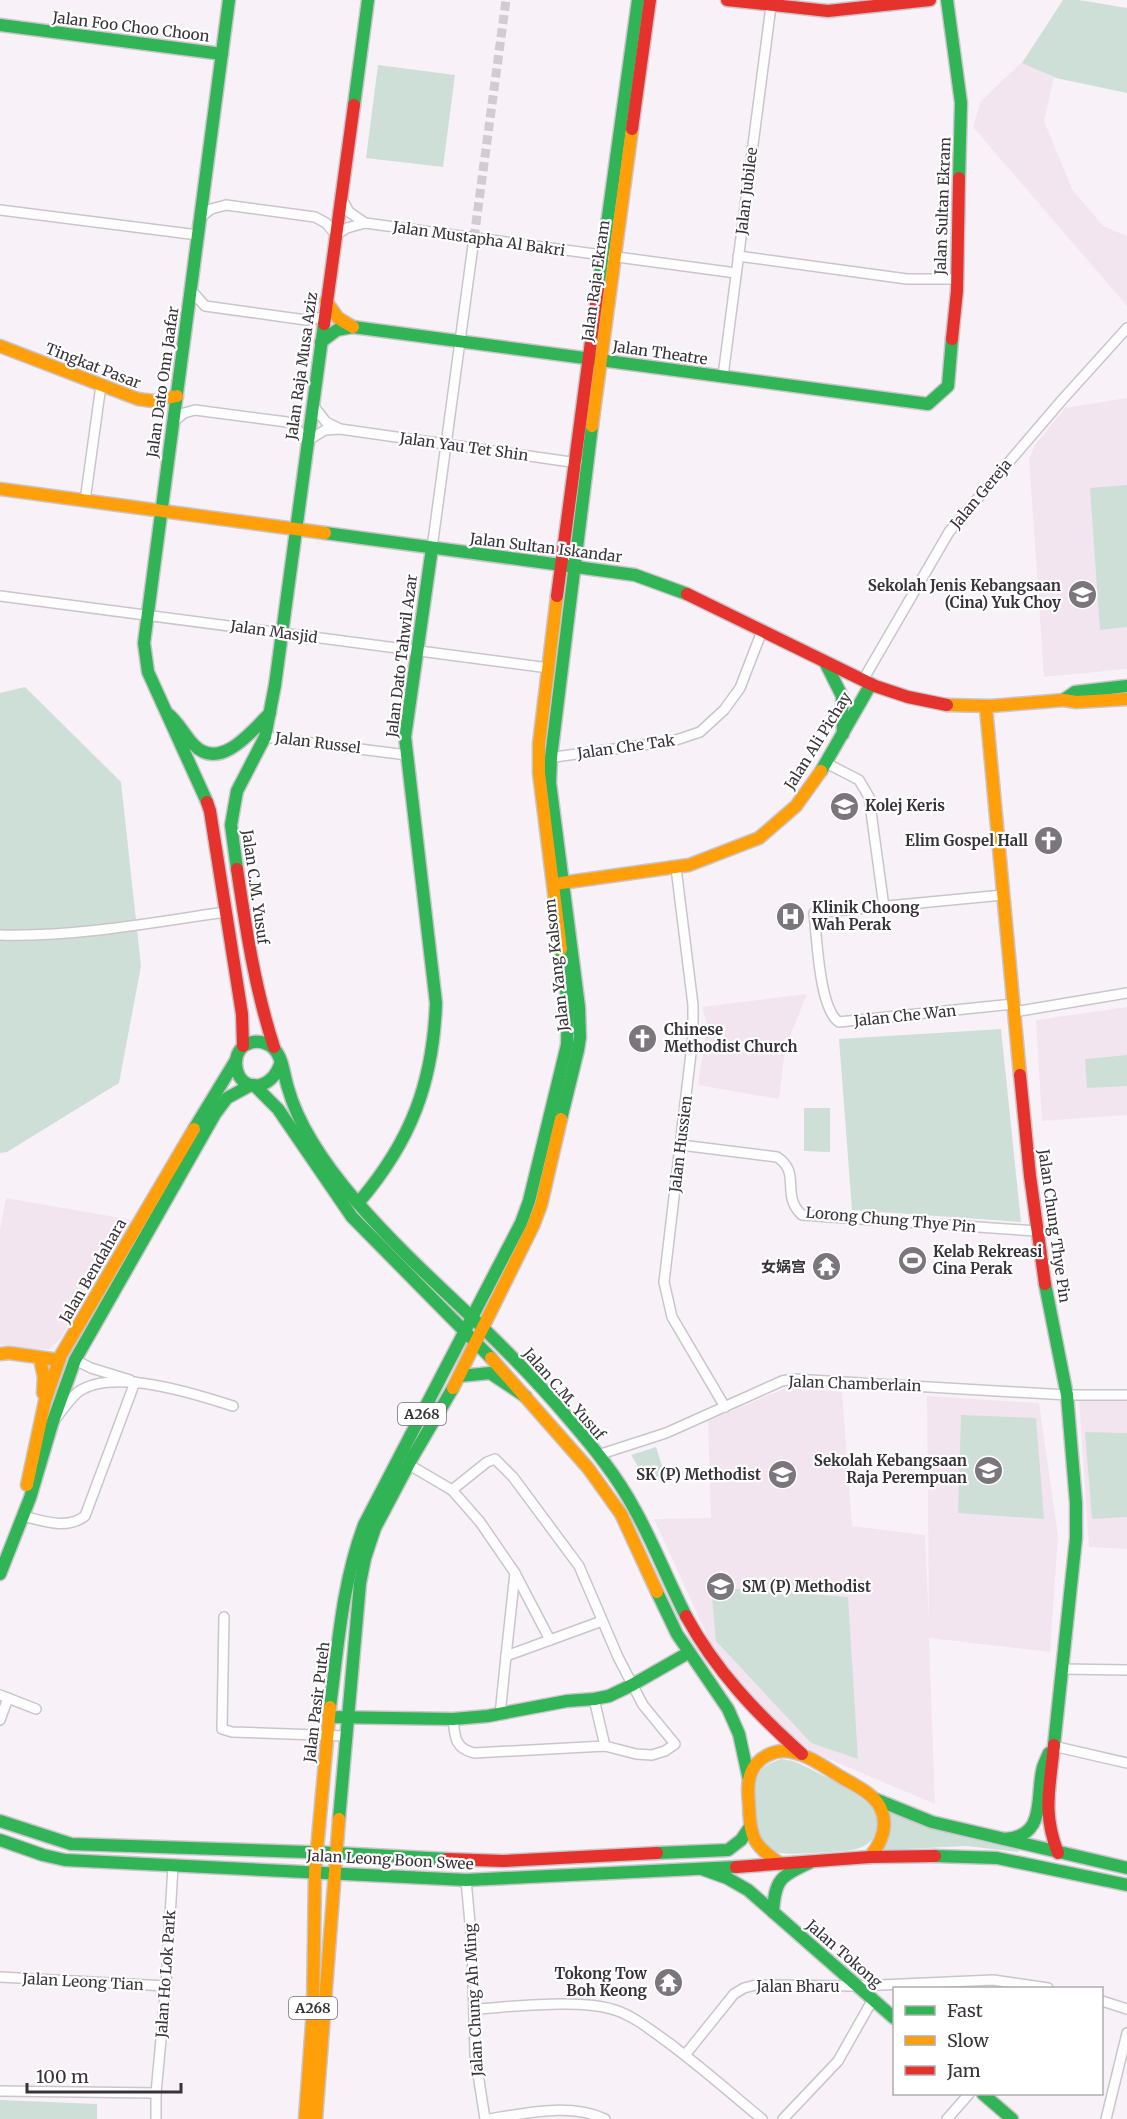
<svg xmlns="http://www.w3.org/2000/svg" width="1127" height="2119" font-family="Merriweather,'Noto Sans SC',serif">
	<rect width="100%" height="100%" fill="#f8f2f8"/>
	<g fill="#f3e5f0">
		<path d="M1022,62L1054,78L1044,121L1072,189L1103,226L1127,236V306L973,127L981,101Z"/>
		<path d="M1127,398V669L1044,677L1029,459L1035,445L1065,408Z"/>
		<path d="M807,994L785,1049L779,1099L698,1085L707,1024L702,1007Z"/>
		<path d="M1127,1007V1115L1042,1121L1036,1020Z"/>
		<path d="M6,1198L132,1220L60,1339L49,1349L29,1350L0,1345V1229Z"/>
		<path d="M788,1387L842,1392L852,1526L925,1535L929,1621L927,1396L1039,1403L1058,1536L1050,1652L929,1638L935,1804L812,1752L751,1699L712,1646L654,1519L711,1518L708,1421Z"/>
		<path d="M1079,1400L1127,1401V1549L1089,1547Z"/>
	</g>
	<g fill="#cedfd8">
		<path d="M1063,0H1079L1127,8V93L1056,78L1022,63Z"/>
		<path d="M378,65L455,75L443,167L366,158Z"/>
		<path d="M1127,485V627L1100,630L1090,488Z"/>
		<path d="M25,687L121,782L141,966L119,1083L7,1152L0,1153V693Z"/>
		<path d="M1001,1029L1021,1222L852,1210L839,1039Z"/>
		<path d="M1127,1055V1086L1087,1088L1085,1059Z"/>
		<path d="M804,1108H830V1152L804,1151Z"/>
		<path d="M961,1415L1036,1418L1044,1519L958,1513Z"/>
		<path d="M1085,1432L1127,1433V1517L1092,1519Z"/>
		<path d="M656,1447L665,1475L647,1481L631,1455Z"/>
		<path d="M711,1587L848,1597L858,1759L811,1743L716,1641Z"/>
		<path d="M781,1759C786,1760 791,1760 795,1762C809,1767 866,1797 873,1808C878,1815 877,1827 874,1835C870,1847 855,1850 844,1851C830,1852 792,1855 780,1853C770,1851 761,1841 758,1832C754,1822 753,1782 759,1773C764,1765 773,1762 781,1759Z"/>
		<path d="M890,1813L964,1837L1019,1850L1018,1852L967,1846L881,1850Z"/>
		<path d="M0,2100L97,2104V2119H0Z"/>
	</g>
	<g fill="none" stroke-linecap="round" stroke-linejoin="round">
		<path stroke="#d2ccd2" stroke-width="9" stroke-dasharray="9 4.5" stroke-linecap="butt" d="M474,238L506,0"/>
		<defs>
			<g id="street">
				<path d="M341,197L349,212L365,223"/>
				<path d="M0,210L198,235"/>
				<path d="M201,217L211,209L226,205L315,217L326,223L336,235L347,228L365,223L736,273"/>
				<path d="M738,256L907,279H956"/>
				<path d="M191,290L205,306L306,320L324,317"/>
				<path d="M723,376L771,6"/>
				<path d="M312,404L326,422L338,428"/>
				<path d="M173,422L184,413L195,410L287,422L293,424L307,441L325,430L340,429L578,463"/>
				<path d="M85,501L101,385"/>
				<path d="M432,548L474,238"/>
				<path d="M0,596L549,668"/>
				<path d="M863,680L949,532L1062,400L1127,328"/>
				<path d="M265,737L407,755"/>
				<path d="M547,758L673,741L700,732L724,710L740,688L762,631"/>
				<path d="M826,763L859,780L869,797L884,907"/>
				<path d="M676,868L693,1005V1036L664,1282L672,1317L725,1407"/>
				<path d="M1003,895L814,913C817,937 819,1009 839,1022L1013,1004"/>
				<path d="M0,935C75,937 151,923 225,912"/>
				<path d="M1014,1012L1127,993"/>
				<path d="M681,1145L777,1157C802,1173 780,1195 802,1215L1036,1231"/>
				<path d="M75,1360L91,1368L130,1380"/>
				<path d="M57,1417C63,1409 70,1399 78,1392C113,1367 196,1394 233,1406"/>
				<path d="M598,1455L666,1433L782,1381L793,1379L1067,1395H1127"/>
				<path d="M406,1463L452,1490L480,1522L515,1573L550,1640L506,1656L500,1715"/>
				<path d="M452,1490L487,1462L495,1459L513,1477L579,1566L618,1657L643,1705L675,1744L665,1751L652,1755L636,1754L605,1746L474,1753C454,1748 455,1736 453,1719"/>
				<path d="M23,1516C43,1521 67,1530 85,1516L135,1382"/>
				<path d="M224,1617L222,1729L232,1732L345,1736"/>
				<path d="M550,1640L602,1621"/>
				<path d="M506,1656L515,1573"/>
				<path d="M1062,1669L1127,1670"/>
				<path d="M0,1695L36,1709"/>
				<path d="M594,1699L605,1746"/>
				<path d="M0,1720L8,1698"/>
				<path d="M1053,1746L1127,1763"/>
				<path d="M466,1880L472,1945L475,2055L485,2119"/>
				<path d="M0,1977L166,1986"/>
				<path d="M1102,2001L1127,2009"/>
				<path d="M474,2009C512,2007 580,1998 615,2010C633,2016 648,2028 662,2038C697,2063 729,2092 762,2119"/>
				<path d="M685,2055L734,1994L744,1988L756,1985L858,1986L993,1980L1048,1988"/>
				<path d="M0,2091L156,2093"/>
				<path d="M156,2119V2093L166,1986L173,1866"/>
				<path d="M489,2119C526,2113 570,2103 605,2119"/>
				<path d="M783,2119L838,2061L873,1999"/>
				<path d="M947,2119L969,2094"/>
				<path d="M1106,2119L1127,2033"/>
			</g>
			<g id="fast">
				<path d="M947,0L961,103L959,178"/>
				<path d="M0,25L222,54"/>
				<path d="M354,105L368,0"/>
				<path d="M598,289L638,0"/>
				<path d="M321,342L337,330L353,327L928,404L948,386L952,339"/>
				<path d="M325,533L635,575L687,594"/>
				<path d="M825,662L842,696L843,734"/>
				<path d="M1065,699L1075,692L1127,686"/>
				<path d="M167,713C179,722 184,735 194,745C220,772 252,731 270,713"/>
				<path d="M821,771L871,684"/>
				<path d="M207,802L148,672L144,643L229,0"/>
				<path d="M237,869L231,825L237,791L265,737L275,685L324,324"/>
				<path d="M281,1061C273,1093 237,1094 236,1063C236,1041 262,1035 275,1050C283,1059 284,1076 288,1088C312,1175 420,1267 484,1329C513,1357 542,1387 568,1418C593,1447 617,1476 635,1510C654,1544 668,1581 686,1616"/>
				<path d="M254,1085L278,1109L352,1217L491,1358"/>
				<path d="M561,1119L578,1050L580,1037L579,1007L550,783L551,757L592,426"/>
				<path d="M194,1129L236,1060"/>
				<path d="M359,1202C411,1141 433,1083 436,1003L405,737L432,548"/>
				<path d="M1045,1284L1067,1395L1076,1503V1538L1054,1745"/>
				<path d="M460,1376L490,1373L526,1397"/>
				<path d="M0,1574L30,1498L52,1424L75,1360L215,1114L227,1098L251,1085"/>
				<path d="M657,1592L677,1634L728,1709L739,1734L749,1780"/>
				<path d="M330,1707C338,1646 342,1584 364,1525L521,1223L529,1201L567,1045L568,1008L561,949"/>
				<path d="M329,1717L453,1719L488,1716L567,1701L594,1699L609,1696L632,1685L688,1653"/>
				<path d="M875,1799L932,1822L1127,1868"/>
				<path d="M339,1819L360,1583L365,1558L375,1528L412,1458L453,1388"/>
				<path d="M0,1821L71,1844L336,1853L447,1859"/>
				<path d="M1004,1839C1048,1837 1035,1796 1043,1767C1045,1762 1047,1757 1049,1753"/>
				<path d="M0,1840L43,1855L65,1860L466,1880L736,1867"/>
				<path d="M657,1853L728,1850L741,1840L750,1827"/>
				<path d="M935,1856L997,1858L1127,1885"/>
				<path d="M702,1869L727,1878L748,1890L894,2018"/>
				<path d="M773,1912C775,1880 780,1876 809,1863"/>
				<path d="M983,2094L1012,2119"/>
			</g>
			<g id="slow">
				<path d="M326,301L338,318L353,327"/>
				<path d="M0,346L138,399L153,401L177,396"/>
				<path d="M592,426L632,129"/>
				<path d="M0,489L325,533"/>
				<path d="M557,596L539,744V773L561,949"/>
				<path d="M947,705L991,706L1064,700L1076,702L1127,699"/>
				<path d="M986,708L1020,1075"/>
				<path d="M554,884L689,865L759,838L796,806L821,771"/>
				<path d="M0,1354L9,1353L59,1360"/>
				<path d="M491,1358L588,1468L621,1514L657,1592"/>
				<path d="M41,1364L44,1377L43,1393"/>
				<path d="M453,1388L533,1226L541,1205L561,1119"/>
				<path d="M27,1485L45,1401L61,1355L194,1129"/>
				<path d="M781,1864C753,1846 750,1837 749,1804C748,1794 747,1783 751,1773C757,1757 776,1748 792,1752C810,1756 826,1768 841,1777C854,1785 873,1793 880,1807C889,1825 882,1842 870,1857"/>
				<path d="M305,2119L313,2010L315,1871L330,1707"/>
				<path d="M316,2119L339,1819"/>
			</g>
			<g id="jam">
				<path d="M727,0L828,11L930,0"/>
				<path d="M632,129L650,0"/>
				<path d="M324,324L354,105"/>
				<path d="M952,339L957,291L959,178"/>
				<path d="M687,594L875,686L908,697L947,705"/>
				<path d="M557,596L598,289"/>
				<path d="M207,802L210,811L242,1014L243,1046"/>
				<path d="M237,869C246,929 255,989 274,1047"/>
				<path d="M1020,1075L1030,1176L1045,1284"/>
				<path d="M686,1616C716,1671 756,1713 802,1754"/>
				<path d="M1054,1745C1050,1787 1042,1813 1058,1853"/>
				<path d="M447,1859L503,1861L657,1853"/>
				<path d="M736,1867L870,1857L935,1856"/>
			</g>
		</defs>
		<use href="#street" stroke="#cac5cb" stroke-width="12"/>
		<use href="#fast" stroke="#cac5cb" stroke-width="15"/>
		<use href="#slow" stroke="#cac5cb" stroke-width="15"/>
		<use href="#jam" stroke="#cac5cb" stroke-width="15"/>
		<use href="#street" stroke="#fefdfe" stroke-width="9"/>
		<use href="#fast" stroke="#30b455" stroke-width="12"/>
		<use href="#slow" stroke="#ff9f0a" stroke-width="12"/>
		<use href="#jam" stroke="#e5322d" stroke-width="12"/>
	</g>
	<defs>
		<symbol id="school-disc" viewBox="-11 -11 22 22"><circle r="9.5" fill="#7b767b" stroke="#fff"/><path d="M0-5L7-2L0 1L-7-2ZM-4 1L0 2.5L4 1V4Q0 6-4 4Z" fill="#fff"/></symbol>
		<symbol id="university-disc" viewBox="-11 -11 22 22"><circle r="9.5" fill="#7b767b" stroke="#fff"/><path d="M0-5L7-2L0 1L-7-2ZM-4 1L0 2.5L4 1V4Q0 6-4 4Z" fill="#fff"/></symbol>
		<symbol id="church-disc" viewBox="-11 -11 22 22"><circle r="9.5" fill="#7b767b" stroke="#fff"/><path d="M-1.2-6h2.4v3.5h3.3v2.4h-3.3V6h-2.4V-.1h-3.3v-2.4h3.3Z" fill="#fff"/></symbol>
		<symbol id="hospital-disc" viewBox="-11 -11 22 22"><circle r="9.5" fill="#7b767b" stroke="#fff"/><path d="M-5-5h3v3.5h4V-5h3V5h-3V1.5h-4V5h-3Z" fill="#fff"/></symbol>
		<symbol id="stadium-disc" viewBox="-11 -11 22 22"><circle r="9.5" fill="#7b767b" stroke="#fff"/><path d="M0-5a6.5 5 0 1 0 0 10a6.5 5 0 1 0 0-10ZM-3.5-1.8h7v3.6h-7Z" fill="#fff"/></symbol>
		<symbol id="temple-disc" viewBox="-11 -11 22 22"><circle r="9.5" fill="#7b767b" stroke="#fff"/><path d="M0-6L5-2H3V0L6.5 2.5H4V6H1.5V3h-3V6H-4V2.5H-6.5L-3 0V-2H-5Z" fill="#fff"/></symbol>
	</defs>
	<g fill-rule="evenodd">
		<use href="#school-disc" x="1066" y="578" width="33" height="33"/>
		<use href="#university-disc" x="828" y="790" width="33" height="33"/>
		<use href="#church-disc" x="1032" y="824" width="33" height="33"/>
		<use href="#hospital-disc" x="774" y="900" width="33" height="33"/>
		<use href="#church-disc" x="626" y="1022" width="33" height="33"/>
		<use href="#stadium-disc" x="896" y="1244" width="33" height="33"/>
		<use href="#temple-disc" x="810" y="1250" width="33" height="33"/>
		<use href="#school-disc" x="972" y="1454" width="33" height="33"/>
		<use href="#school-disc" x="766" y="1458" width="33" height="33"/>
		<use href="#school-disc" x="704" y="1570" width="33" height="33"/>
		<use href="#temple-disc" x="652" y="1966" width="33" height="33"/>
	</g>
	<g text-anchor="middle" stroke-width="4.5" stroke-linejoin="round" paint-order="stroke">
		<g fill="#fff" stroke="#747074" stroke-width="1.5">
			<rect x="398" y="1403" width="48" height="22" rx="4.5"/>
			<rect x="289" y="1997" width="48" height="22" rx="4.5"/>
		</g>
		<g font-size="14" font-weight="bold" fill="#383338">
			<text x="422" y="1419">A268</text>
			<text x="313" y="2013">A268</text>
		</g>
		<g font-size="15" fill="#383338" stroke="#fff">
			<text transform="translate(131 27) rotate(7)" y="5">Jalan Foo Choo Choon</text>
			<text transform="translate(747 191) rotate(-83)" y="5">Jalan Jubilee</text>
			<text transform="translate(943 206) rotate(-88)" y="5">Jalan Sultan Ekram</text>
			<text transform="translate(479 239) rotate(8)" y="5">Jalan Mustapha Al Bakri</text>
			<text transform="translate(596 281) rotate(-82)" y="5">Jalan Raja Ekram</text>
			<text transform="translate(660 353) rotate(8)" y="5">Jalan Theatre</text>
			<text transform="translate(93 366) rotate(21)" y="5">Tingkat Pasar</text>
			<text transform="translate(302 366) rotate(-82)" y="5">Jalan Raja Musa Aziz</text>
			<text transform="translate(163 382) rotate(-82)" y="5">Jalan Dato Onn Jaafar</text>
			<text transform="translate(464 447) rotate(8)" y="5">Jalan Yau Tet Shin</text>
			<text transform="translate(981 494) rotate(-50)" y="5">Jalan Gereja</text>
			<text transform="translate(546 548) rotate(7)" y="5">Jalan Sultan Iskandar</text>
			<text transform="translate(274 632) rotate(8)" y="5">Jalan Masjid</text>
			<text transform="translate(402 656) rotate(-83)" y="5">Jalan Dato Tahwil Azar</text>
			<text transform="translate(818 741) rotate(-58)" y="5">Jalan Ali Pichay</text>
			<text transform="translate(318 743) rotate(7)" y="5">Jalan Russel</text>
			<text transform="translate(626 747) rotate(-8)" y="5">Jalan Che Tak</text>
			<text transform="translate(255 887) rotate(82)" y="5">Jalan C.M. Yusuf</text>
			<text transform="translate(557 965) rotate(-96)" y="5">Jalan Yang Kalsom</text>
			<text transform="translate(905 1016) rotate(-6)" y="5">Jalan Che Wan</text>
			<text transform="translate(681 1144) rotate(-83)" y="5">Jalan Hussien</text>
			<text transform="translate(891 1220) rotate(5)" y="5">Lorong Chung Thye Pin</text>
			<text transform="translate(1054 1226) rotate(82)" y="5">Jalan Chung Thye Pin</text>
			<text transform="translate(93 1271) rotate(-60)" y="5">Jalan Bendahara</text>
			<text transform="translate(855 1384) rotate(2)" y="5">Jalan Chamberlain</text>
			<text transform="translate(564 1394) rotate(49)" y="5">Jalan C.M. Yusuf</text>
			<text transform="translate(317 1702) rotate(-83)" y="5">Jalan Pasir Puteh</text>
			<text transform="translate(390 1860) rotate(3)" y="5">Jalan Leong Boon Swee</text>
			<text transform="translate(844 1954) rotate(41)" y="5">Jalan Tokong</text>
			<text transform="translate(166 1974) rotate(-86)" y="5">Jalan Ho Lok Park</text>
			<text transform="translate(83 1982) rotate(3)" y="5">Jalan Leong Tian</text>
			<text x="798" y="1992">Jalan Bharu</text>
			<text transform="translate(474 2000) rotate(-93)" y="5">Jalan Chung Ah Ming</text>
		</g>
		<g font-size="15" font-weight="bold" fill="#383338" stroke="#fff" text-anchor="end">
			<text x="1061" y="591">Sekolah Jenis Kebangsaan<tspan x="1061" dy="17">(Cina) Yuk Choy</tspan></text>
			<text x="865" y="811" text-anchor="start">Kolej Keris</text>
			<text x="1028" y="846">Elim Gospel Hall</text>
			<text x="812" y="913" text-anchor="start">Klinik Choong<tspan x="812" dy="17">Wah Perak</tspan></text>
			<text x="664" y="1035" text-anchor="start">Chinese<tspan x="664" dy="17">Methodist Church</tspan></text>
			<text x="933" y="1257" text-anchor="start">Kelab Rekreasi<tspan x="933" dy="17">Cina Perak</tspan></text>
			<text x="806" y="1272">女娲宫</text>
			<text x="967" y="1466">Sekolah Kebangsaan<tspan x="967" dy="17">Raja Perempuan</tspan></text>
			<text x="761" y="1480">SK (P) Methodist</text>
			<text x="742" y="1592" text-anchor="start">SM (P) Methodist</text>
			<text x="647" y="1979">Tokong Tow<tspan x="647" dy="17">Boh Keong</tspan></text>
		</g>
	</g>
	<rect x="893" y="1987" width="210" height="108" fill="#ffffff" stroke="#afadaf" stroke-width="1.5"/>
	<rect x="905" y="2006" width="30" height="9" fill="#30b455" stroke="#afadaf" stroke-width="1.5"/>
	<text x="947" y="2017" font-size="18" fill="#383338">Fast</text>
	<rect x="905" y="2036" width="30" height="9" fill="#ff9f0a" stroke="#afadaf" stroke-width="1.5"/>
	<text x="947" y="2047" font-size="18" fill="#383338">Slow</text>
	<rect x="905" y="2066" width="30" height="9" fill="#e5322d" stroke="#afadaf" stroke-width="1.5"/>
	<text x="947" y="2077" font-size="18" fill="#383338">Jam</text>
	<path d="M27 2083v9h154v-9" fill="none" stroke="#383338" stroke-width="3"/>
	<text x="36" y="2083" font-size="18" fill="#383338" stroke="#ffffff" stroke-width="4.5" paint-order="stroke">100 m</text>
</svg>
